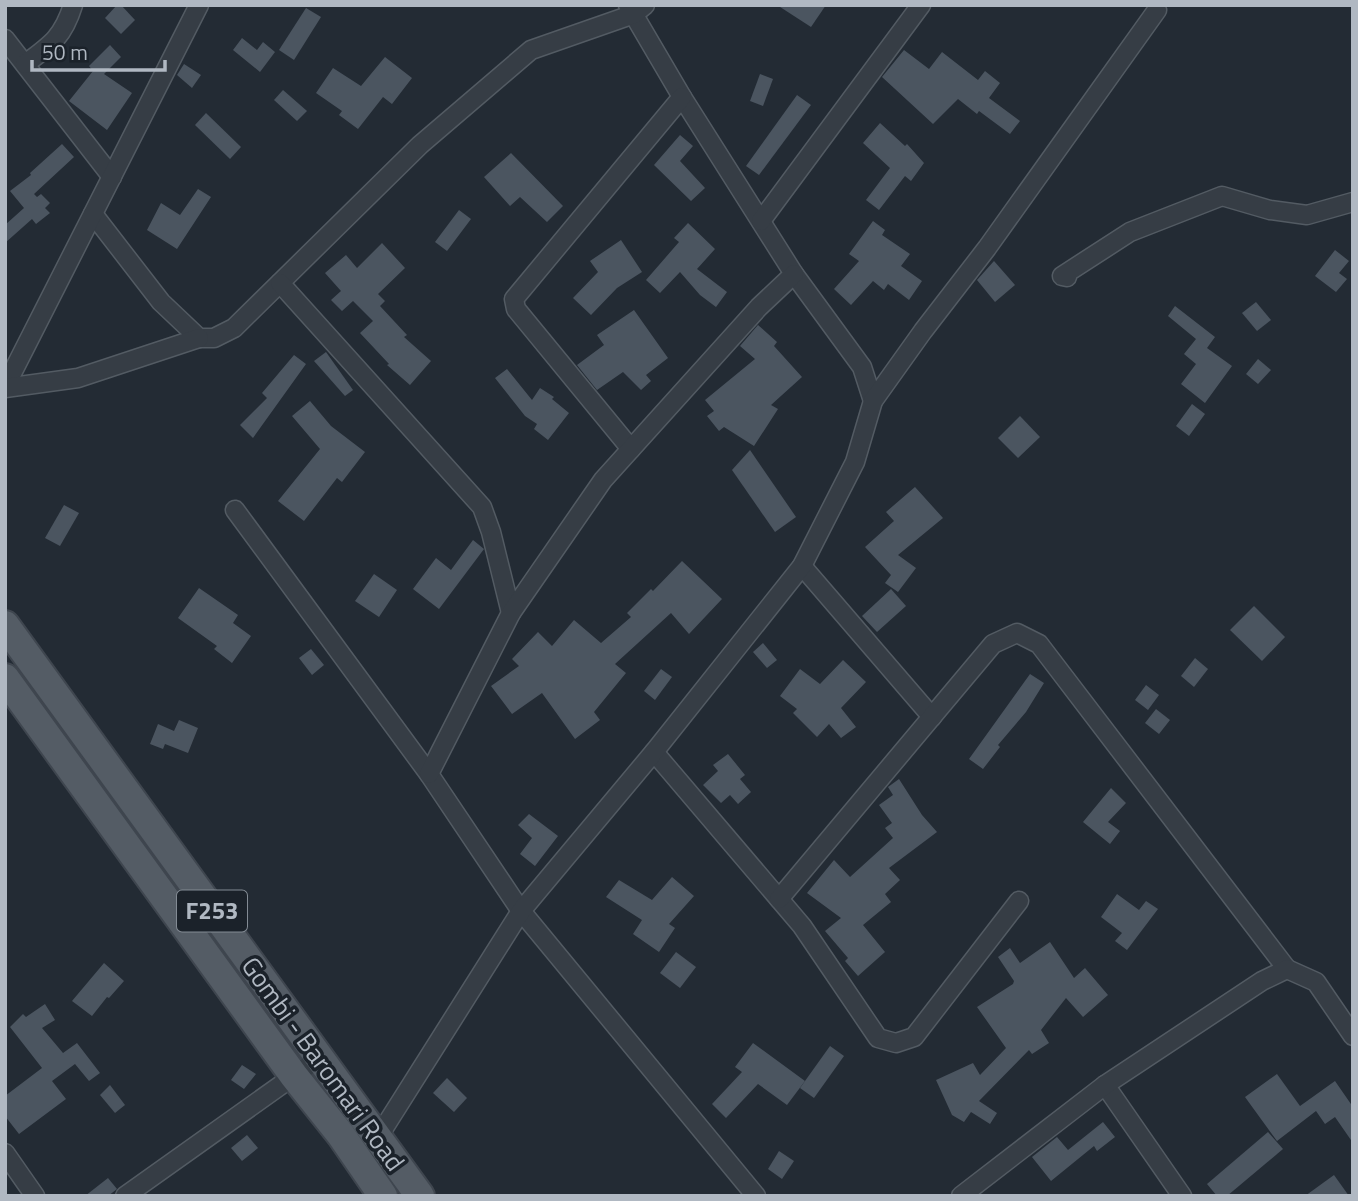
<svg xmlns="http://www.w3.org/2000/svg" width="1358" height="1201" font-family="'Titillium Web',sans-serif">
	<rect width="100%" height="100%" fill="#232b34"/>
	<g fill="#4b5560">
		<path d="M117,5H121L135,20L121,34L105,18Z"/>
		<path d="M777,5H826L811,27Z"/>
		<path d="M306,8L321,17L294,60L279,50Z"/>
		<path d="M242,38L257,50L263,42L275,52L260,72L233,50Z"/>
		<path d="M110,45L121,57L104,74L132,93L107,130L69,101L93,71L89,66Z"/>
		<path d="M904,50L929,69L942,52L978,80L985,71L1000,83L989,98L1020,121L1010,134L979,111L977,114L958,99L933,124L882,77Z"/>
		<path d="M385,57L412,78L392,104L383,97L358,129L339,115L342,111L316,93L333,68L361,86Z"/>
		<path d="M184,64L201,75L192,88L177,75Z"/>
		<path d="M760,74L773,79L763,106L750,101Z"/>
		<path d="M283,90L307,111L297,121L274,100Z"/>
		<path d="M797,95L811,105L759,175L746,166Z"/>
		<path d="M206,113L241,147L230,159L195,125Z"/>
		<path d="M880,123L905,146L907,144L924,163L911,181L905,176L879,210L866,200L890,168L863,143Z"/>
		<path d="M680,135L693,146L680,161L705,188L691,201L654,165Z"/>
		<path d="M62,144L74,157L34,194L37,197L41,194L50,203L45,208L50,213L36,224L32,219L5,243V225L24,208L10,191L31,175L30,173Z"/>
		<path d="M511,153L563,206L547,222L520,197L510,206L484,177Z"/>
		<path d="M198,189L211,197L177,249L147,230L161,203L180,215Z"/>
		<path d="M459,210L471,219L447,251L435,242Z"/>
		<path d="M873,221L885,230L882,235L910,254L901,266L922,281L909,300L888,284L884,290L873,281L851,305L834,289L859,261L849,254Z"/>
		<path d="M688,223L715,249L697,269L727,292L716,307L700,295L680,272L660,293L646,280L679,242L674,238Z"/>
		<path d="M621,240L642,272L617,288L591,315L573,298L598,272L590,261Z"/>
		<path d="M382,243L405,268L378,294L385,301L380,306L407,335L404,337L431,361L410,385L387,365L389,364L360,333L373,321L353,301L342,311L331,300L341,291L325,273L346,255L357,268Z"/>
		<path d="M1335,250L1349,261L1339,273L1347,279L1336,292L1315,276Z"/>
		<path d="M994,261L1015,285L995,302L977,280Z"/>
		<path d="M1256,302L1271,320L1257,331L1242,313Z"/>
		<path d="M1175,306L1215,337L1207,348L1232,366L1205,403L1181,384L1196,364L1184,354L1196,339L1168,316Z"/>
		<path d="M634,310L668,358L646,375L651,381L641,390L623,372L597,390L577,365L604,345L597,335Z"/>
		<path d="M758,325L777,342L774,346L802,377L771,405L778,409L754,446L724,427L719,431L707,416L714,411L705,400L755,359L740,346Z"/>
		<path d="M326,352L353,390L345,396L314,361Z"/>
		<path d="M294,355L306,364L253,438L240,425L267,398L262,393Z"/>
		<path d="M1258,359L1271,370L1258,384L1246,374Z"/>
		<path d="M507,369L532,400L540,388L554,397L552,399L569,413L548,440L534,429L537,424L525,416L495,378Z"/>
		<path d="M310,401L331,426L365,452L342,482L337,478L304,521L278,501L320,449L292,416Z"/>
		<path d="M1192,404L1205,414L1189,436L1176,426Z"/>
		<path d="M1020,416L1040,437L1018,458L998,438Z"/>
		<path d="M750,450L796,517L775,532L732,470Z"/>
		<path d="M915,487L943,518L898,555L916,568L898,592L885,583L891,575L865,547L894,521L886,512Z"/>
		<path d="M64,505L79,513L60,546L45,538Z"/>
		<path d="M473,540L484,549L439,609L413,589L436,558L451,570Z"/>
		<path d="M682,561L722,599L689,634L671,613L615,664L626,673L594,712L600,720L575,739L542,693L512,714L491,686L519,666L512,659L538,632L552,646L574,620L601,643L631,617L627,613L651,589L653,591Z"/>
		<path d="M374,574L397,590L379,617L355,601Z"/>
		<path d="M199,588L238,615L233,623L251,636L232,663L214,649L217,646L178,618Z"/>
		<path d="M891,589L906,606L877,632L862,616Z"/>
		<path d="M1254,606L1285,637L1262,661L1230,630Z"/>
		<path d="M763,643L777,660L767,668L753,652Z"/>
		<path d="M311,649L324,665L312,675L299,658Z"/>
		<path d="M1195,658L1208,669L1194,687L1181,676Z"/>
		<path d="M843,660L866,682L841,708L856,727L841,738L829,724L817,737L793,713L797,709L780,696L800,669L820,684Z"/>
		<path d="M661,669L672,677L655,700L644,691Z"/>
		<path d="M1030,674L1044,683L1026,712L998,745L1000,747L983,769L969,759Z"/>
		<path d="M1146,685L1159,695L1148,710L1135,700Z"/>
		<path d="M1156,709L1170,720L1159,734L1145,723Z"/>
		<path d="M179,720L198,728L188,753L165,744L163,749L150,744L158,724L174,731Z"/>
		<path d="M728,754L745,775L740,779L751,792L738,804L730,795L721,803L703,785L718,771L713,765Z"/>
		<path d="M899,779L922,815L937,832L889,868L900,880L885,894L891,902L863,925L885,952L858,976L845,961L848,958L825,931L841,918L807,893L834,860L850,877L893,838L885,828L892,823L879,805L893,795L888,787Z"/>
		<path d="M1111,788L1126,803L1108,822L1120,831L1110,844L1083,822Z"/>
		<path d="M529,814L558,836L535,866L520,854L532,838L518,825Z"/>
		<path d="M672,877L694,896L669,924L675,928L659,952L633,934L642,920L606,897L619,880L652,900Z"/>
		<path d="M1117,894L1139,910L1146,901L1158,909L1127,950L1115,941L1122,933L1101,917Z"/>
		<path d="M1050,942L1074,978L1085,968L1108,995L1083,1017L1066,998L1041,1030L1049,1043L1032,1054L1029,1050L979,1101L997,1113L990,1124L971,1112L964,1122L952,1115L936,1080L973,1063L980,1075L1006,1048L977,1007L1013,984L1014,981L998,957L1010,948L1020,963Z"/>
		<path d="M676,952L696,967L680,988L660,973Z"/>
		<path d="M104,963L124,981L109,998L107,997L92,1016L72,1001Z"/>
		<path d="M45,1004L55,1020L42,1028L63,1053L77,1043L100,1073L89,1081L75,1064L52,1081L66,1099L19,1134L5,1116V1096L42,1068L10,1027L23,1014L26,1017Z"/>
		<path d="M753,1043L805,1081L787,1105L758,1084L726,1118L712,1104L742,1072L735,1067Z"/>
		<path d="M830,1046L844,1056L814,1098L800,1088Z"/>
		<path d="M242,1065L256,1074L244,1089L231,1080Z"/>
		<path d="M1277,1074L1300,1106L1335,1081L1353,1107V1143L1335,1117L1325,1124L1316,1111L1277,1141L1245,1097Z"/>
		<path d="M447,1078L467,1098L454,1112L433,1093Z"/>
		<path d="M110,1085L125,1105L115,1113L100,1095Z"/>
		<path d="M1103,1122L1115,1137L1097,1151L1094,1146L1051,1181L1032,1157L1057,1137L1068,1150Z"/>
		<path d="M1268,1132L1283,1149L1227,1196H1217L1207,1184Z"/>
		<path d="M247,1135L258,1148L242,1161L231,1148Z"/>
		<path d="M779,1151L794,1161L782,1179L768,1169Z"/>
		<path d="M1334,1175L1349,1196H1305Z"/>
		<path d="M108,1178L117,1189L108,1196H85Z"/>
	</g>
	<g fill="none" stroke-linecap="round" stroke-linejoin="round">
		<defs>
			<g id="minor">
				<path d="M628,5L682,97L794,274L862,367L873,401"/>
				<path d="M5,39L112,177"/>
				<path d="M25,64C51,45 63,37 73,5"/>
				<path d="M93,214L161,302L199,338H214L234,328L420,145L531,50L634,14L645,5"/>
				<path d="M761,221L921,5"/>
				<path d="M1067,277L1062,276L1130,232L1222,196L1270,210L1307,215L1353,202"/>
				<path d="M280,283L482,507L491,532L511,613"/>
				<path d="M5,387L199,5"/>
				<path d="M5,388L78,378L199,338"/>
				<path d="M631,449L516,309L514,299L682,97"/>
				<path d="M235,510L429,774L521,911L756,1196"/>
				<path d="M802,566L932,717"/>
				<path d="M654,752L802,926L878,1038L896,1043L914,1037L1019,901"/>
				<path d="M429,774L511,613L603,480L759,307L794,274"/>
				<path d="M779,899L993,644L1017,633L1039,644L1287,969"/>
				<path d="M1105,1085L1182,1196"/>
				<path d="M377,1139L521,911L654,752L802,566L855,462L873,401L923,331L987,248L1157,10"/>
				<path d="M5,1153L35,1196"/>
				<path d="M125,1196L319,1058"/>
				<path d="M961,1196L1105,1085L1262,981L1287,969L1316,982L1353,1036"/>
			</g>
			<g id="primary">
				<path d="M5,625L420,1196"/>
				<path d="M5,678L294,1076L341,1135L383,1196"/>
			</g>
		</defs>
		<use href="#minor" stroke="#535b63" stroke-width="21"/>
		<use href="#primary" stroke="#3f464f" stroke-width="32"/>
		<use href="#minor" stroke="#363d45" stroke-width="18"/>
		<use href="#primary" stroke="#545c65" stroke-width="28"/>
	</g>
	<g text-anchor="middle" stroke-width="7" stroke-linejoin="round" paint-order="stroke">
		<rect fill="#1b222a" stroke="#838b94" stroke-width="2" x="177" y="890.5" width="70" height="41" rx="5"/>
		<g font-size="24" font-weight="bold" fill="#b0b8c2">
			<text x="212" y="919">F253</text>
		</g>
		<g font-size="26" fill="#b0b8c2" stroke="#1b222a">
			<text transform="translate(323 1064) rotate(54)" y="9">Gombi - Baromari Road</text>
		</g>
	</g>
	<rect width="1358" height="1201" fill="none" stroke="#b0b8c2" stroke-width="14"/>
	<path d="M32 60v10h133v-10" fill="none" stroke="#b0b8c2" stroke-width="3.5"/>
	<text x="42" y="60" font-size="21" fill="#b0b8c2" stroke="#1b222a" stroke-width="5" paint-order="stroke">50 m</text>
</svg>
